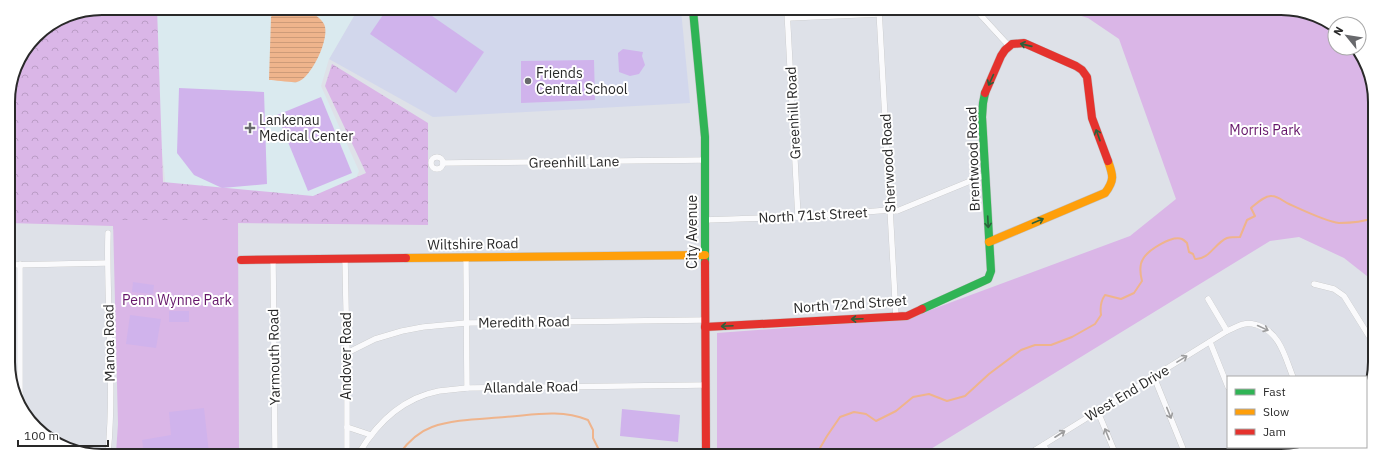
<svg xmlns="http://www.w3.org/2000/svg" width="1383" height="464" font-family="'IBM Plex Sans',sans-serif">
	<defs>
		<pattern id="forest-crowns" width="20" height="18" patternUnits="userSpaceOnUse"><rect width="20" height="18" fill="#dab6e7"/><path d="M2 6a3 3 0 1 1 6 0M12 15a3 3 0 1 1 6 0" fill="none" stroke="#bb9cc6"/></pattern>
		<pattern id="water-rules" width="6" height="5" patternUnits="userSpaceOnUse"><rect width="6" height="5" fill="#efb48c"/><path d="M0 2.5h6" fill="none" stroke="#cd9b79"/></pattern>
	</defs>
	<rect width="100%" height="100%" fill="#dee1e8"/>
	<path fill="#d2d7ec" d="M358,9L681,10L690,103L433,117L329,59Z"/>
	<path fill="#daeaef" d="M102,8L358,9L329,59L321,86L359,171L344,208L167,199L148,13Z"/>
	<path fill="url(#forest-crowns)" d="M102,8H157L163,182L313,196L366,173L325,86L332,64L428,123V225L231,223L124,273L113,226L9,223L8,96L15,66L36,35L66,15Z"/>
	<g fill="#dab6e7">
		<path d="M1065,11H1306L1335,29V48H1356L1373,84L1372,280L1344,258L1299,237L1270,241L921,455L717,454V333L906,319L1130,236L1176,199L1119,39L1088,18Z"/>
		<path d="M113,220H238L239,453H116L118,424Z"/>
	</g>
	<g fill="#d0b3ec">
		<path d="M387,9H422L484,52L456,93L370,34Z"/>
		<path d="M623,49L643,52L642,56L645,65L639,74L630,76L619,72L618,53Z"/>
		<path d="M594,60L595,100L521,103V61Z"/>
		<path d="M179,88L264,92L267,184L222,188L194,175L177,153Z"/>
		<path d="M321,97L352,173L308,191L277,115Z"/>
		<path d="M133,282L154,285L153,294L132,292Z"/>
		<path d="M131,295L153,298L152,307L130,305Z"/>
		<rect x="169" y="311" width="20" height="11"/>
		<path d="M130,315L161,319L156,348L126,344Z"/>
		<path d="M204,408L209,453H144L142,440L171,435L169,412Z"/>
		<path d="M622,409L680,415L678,442L620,436Z"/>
	</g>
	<path fill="url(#water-rules)" d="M280,8C287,8 295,7 302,9C310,10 321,18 324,24C331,37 311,79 297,82C293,83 274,80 269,80L271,17L276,10Z"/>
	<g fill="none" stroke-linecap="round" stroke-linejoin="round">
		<g stroke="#efb48c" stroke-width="2">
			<path d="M399,454C408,442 418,432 432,427C453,419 483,419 505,417C534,415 559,409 588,420L593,430V438L601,454"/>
			<path d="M816,455L827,436L840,417L854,412L866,414L876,421L896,411L913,397L929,394L947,401L965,396L989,374L1021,350L1035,345H1051L1072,337L1095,324L1101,315C1100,308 1100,302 1105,295L1121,299L1134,293L1142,281C1140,273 1139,265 1143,259C1148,250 1172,235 1182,239C1184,240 1185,241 1187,243L1189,252L1193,254L1195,259C1209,260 1215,243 1227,238C1231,237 1236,237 1240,237L1247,220L1255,216L1251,208C1257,203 1265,195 1272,196C1278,196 1284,202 1289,204C1300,209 1327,222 1339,223C1349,223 1363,222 1373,218"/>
		</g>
		<defs>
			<g id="street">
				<path d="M787,10L798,217"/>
				<path d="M879,10L896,317"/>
				<path d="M976,10L1009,46"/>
				<path d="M788,18L879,14"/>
				<circle cx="437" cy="163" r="6"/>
				<path d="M443,163L705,160"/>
				<path d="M705,220L798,217L890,210L897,211L985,175"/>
				<path d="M466,258L467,388"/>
				<path d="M345,259L347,353V453"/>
				<path d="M273,260L275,453"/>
				<path d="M20,264V401"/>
				<path d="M9,265L107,263"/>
				<path d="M1314,284L1334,289L1344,296L1372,341"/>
				<path d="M1208,299L1227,331"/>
				<path d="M1210,342L1228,387"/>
				<path d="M347,353L375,339L402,331L423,327L466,323L705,320"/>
				<path d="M1154,377L1186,456"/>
				<path d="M1098,412L1116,455"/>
				<path d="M347,427L371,435"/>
				<path d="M1044,445L1048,455"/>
				<path d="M1252,447L1255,456"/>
				<path d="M108,453C115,381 106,306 108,233"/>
				<path d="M359,453C377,423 403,398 439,391C448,390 457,389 467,388L705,385"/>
				<path d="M1027,455L1227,331C1232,329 1239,325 1244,324C1248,323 1253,324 1257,325C1280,332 1285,357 1293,377"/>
			</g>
			<g id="fast">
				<path d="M693,10L705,137V263"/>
				<path d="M922,309L988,279L991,271L982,117L983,103L985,93"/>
			</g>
			<g id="slow">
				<path d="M989,242L1105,193C1115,180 1113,175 1108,161"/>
				<path d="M406,258L705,255"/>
			</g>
			<g id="jam">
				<path d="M985,93L1001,56L1005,50L1012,44L1024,43L1076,66L1082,70L1087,77L1092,118L1108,161"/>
				<path d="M241,260L406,258"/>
				<path d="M705,263L706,454"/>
				<path d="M705,327L907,316L922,309"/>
			</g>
		</defs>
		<use href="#street" stroke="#c0c1c1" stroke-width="6"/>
		<use href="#fast" stroke="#c0c1c1" stroke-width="9"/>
		<use href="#slow" stroke="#c0c1c1" stroke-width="9"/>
		<use href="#jam" stroke="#c0c1c1" stroke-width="9"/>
		<use href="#street" stroke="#fafafc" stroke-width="5.5"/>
		<use href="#fast" stroke="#30b455" stroke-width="8"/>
		<use href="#slow" stroke="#ff9f0a" stroke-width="8"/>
		<use href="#jam" stroke="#e5322d" stroke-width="8"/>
	</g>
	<defs><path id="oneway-shaft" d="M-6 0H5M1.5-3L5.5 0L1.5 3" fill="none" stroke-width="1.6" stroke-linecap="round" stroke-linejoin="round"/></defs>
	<g stroke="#2c613b">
		<use href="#oneway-shaft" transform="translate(1026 45) rotate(-167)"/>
		<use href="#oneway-shaft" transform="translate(991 80) rotate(114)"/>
		<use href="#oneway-shaft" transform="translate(1098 135) rotate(-110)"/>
		<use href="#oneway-shaft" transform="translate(1038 221) rotate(-23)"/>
		<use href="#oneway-shaft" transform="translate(988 222) rotate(87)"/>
		<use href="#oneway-shaft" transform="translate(857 319) rotate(178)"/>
		<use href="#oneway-shaft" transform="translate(727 326) rotate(177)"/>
	</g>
	<g stroke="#9c9c9d">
		<use href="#oneway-shaft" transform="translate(1263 328) rotate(25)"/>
		<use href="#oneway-shaft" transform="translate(1182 359) rotate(-32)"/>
		<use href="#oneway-shaft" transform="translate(1169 413) rotate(68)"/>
		<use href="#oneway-shaft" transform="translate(1060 434) rotate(-33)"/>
		<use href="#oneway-shaft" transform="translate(1107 434) rotate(-112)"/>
	</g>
	<g fill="#68696c" stroke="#fff" stroke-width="1.5">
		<circle cx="528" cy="81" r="4"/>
		<path d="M248 122h4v4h4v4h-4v4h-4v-4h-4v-4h4z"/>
	</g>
	<g text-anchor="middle" stroke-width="4" stroke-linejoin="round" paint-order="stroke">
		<g font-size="14" fill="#292929" stroke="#fff" text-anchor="start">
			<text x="536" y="78">Friends<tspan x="536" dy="16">Central School</tspan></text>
			<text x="259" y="125">Lankenau<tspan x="259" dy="16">Medical Center</tspan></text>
		</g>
		<g font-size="14" fill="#292929" stroke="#fff">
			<text transform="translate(793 113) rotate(-93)" y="5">Greenhill Road</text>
			<text transform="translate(973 159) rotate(-92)" y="5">Brentwood Road</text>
			<text transform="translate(574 162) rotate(-1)" y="5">Greenhill Lane</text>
			<text transform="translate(888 163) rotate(-93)" y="5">Sherwood Road</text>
			<text transform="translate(813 215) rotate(-3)" y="5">North 71st Street</text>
			<text transform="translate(692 232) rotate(-90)" y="5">City Avenue</text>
			<text transform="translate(473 244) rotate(-1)" y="5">Wiltshire Road</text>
			<text transform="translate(850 304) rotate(-4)" y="5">North 72nd Street</text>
			<text transform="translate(524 322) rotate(-1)" y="5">Meredith Road</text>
			<text transform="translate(109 343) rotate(-91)" y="5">Manoa Road</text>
			<text transform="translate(346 356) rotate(-90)" y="5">Andover Road</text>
			<text transform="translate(274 357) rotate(-91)" y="5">Yarmouth Road</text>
			<text transform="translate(531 387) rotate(-1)" y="5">Allandale Road</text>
			<text transform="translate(1127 393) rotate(-31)" y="5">West End Drive</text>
		</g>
		<g font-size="14" fill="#65156a" stroke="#fff">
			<text x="1265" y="135">Morris Park</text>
			<text x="177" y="305">Penn Wynne Park</text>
		</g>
	</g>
	<path d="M0 0H1383V464H0ZM102 15H1281A87 87 0 0 1 1368 102V362A87 87 0 0 1 1281 449H102A87 87 0 0 1 15 362V102A87 87 0 0 1 102 15Z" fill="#fff" fill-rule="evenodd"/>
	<path fill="none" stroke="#292929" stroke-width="2" d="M102 15H1281A87 87 0 0 1 1368 102V362A87 87 0 0 1 1281 449H102A87 87 0 0 1 15 362V102A87 87 0 0 1 102 15Z"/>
	<rect x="1227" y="376" width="140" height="72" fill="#ffffff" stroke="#a9a9a9"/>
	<rect x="1235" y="389" width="20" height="6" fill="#30b455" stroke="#a9a9a9"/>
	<text x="1263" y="396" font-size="12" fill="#292929">Fast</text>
	<rect x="1235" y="409" width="20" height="6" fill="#ff9f0a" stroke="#a9a9a9"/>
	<text x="1263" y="416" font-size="12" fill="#292929">Slow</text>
	<rect x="1235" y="429" width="20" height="6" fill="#e5322d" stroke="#a9a9a9"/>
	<text x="1263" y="436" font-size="12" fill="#292929">Jam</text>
	<g transform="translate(1347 36) rotate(300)"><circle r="19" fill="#ffffff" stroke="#a9a9a9"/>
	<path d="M0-3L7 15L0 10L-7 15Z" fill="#68696c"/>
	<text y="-6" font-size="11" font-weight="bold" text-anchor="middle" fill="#292929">N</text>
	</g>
	<path d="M18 440v6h90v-6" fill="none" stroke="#292929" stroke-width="2"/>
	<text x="24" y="440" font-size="12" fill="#292929" stroke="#ffffff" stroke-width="3" paint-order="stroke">100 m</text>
</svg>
